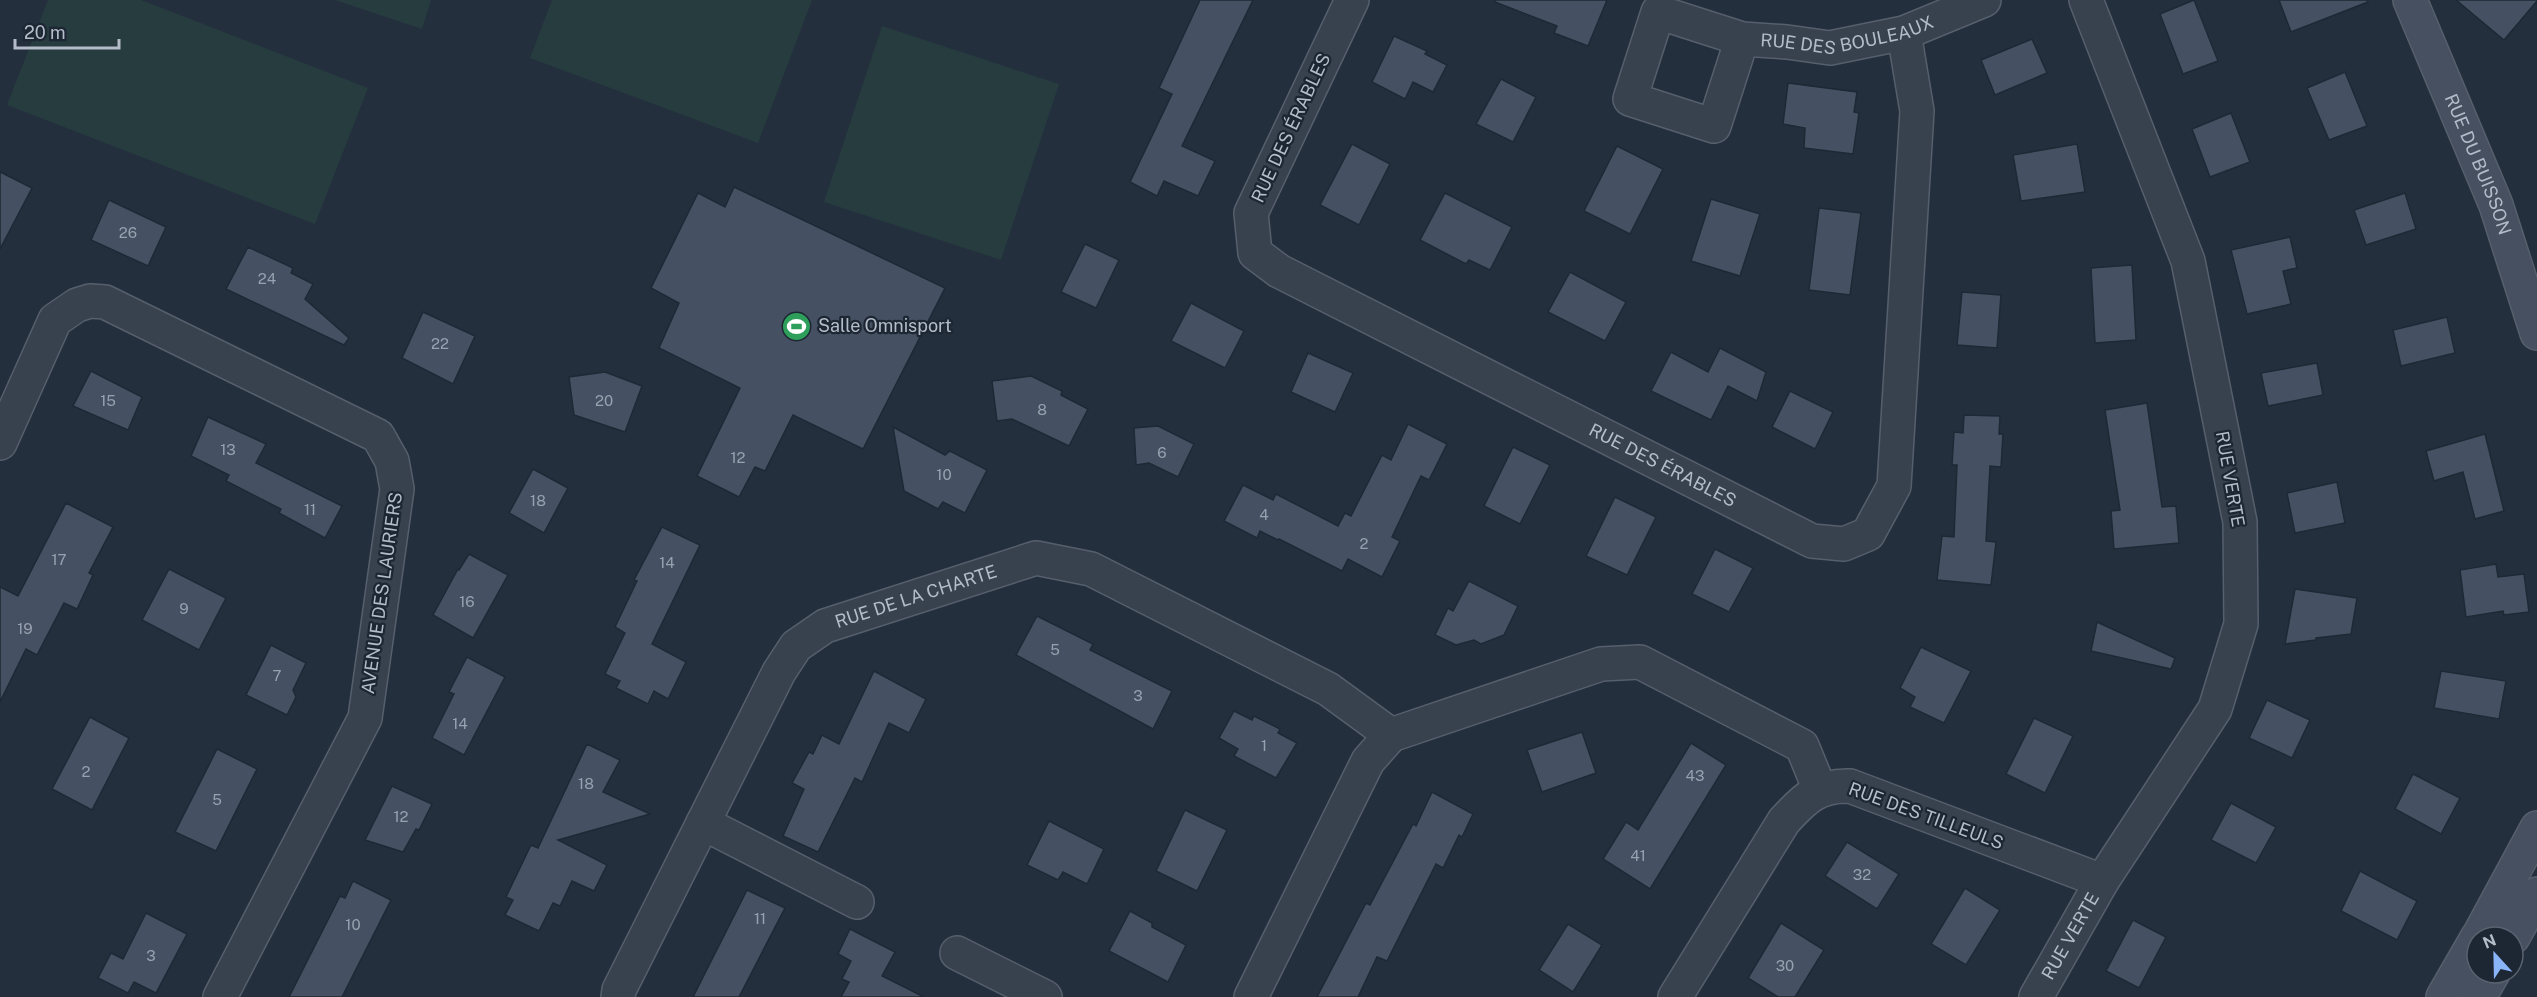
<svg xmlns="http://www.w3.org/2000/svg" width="2537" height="997" font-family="'Public Sans',sans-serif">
	<rect width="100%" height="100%" fill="#242f3e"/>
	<g fill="#263c3f">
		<path d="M48,0H141L368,88L315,224L7,105Z"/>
		<path d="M335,0H431L422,29Z"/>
		<path d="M552,0H812L758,143L530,58Z"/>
		<path d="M882,26L1059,84L1001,260L824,202Z"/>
	</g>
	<g fill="#455162" stroke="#1f2835" stroke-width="1.5">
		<path d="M1200,0H1253L1182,146L1215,161L1198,196L1164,181L1157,196L1130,182L1172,94L1159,88Z"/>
		<path d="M1495,0H1607L1588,46L1554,33L1557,26L1495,2Z"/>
		<path d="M2194,0L2218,61L2183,74L2160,14Z"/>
		<path d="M2279,0H2367L2368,2L2291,32Z"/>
		<path d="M2456,0H2537V1L2504,40Z"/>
		<path d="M1394,36L1427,51L1425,54L1447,65L1433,92L1413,82L1405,99L1372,82Z"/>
		<path d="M2032,39L2047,73L1995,95L1981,60Z"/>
		<path d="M2345,72L2367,126L2329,140L2307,88Z"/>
		<path d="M1501,79L1536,97L1513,142L1476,124Z"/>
		<path d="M1788,83L1857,92L1854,112L1859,113L1853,154L1804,148L1805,128L1783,124Z"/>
		<path d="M2231,113L2250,162L2210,177L2192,129Z"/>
		<path d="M1352,144L1390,164L1359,225L1320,205Z"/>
		<path d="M2077,144L2085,192L2021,201L2013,155Z"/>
		<path d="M1617,146L1663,169L1630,234L1584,211Z"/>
		<path d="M0,172L32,188L0,249Z"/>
		<path d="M734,187L945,288L863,449L793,415L765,471L755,467L739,497L697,476L740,388L659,348L679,303L651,288L698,193L725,207Z"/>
		<path d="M1445,193L1512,227L1490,270L1469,260L1466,264L1420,240Z"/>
		<path d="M2405,193L2416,229L2366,245L2354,210Z"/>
		<path d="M1711,199L1760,214L1740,276L1691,261Z"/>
		<path d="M109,200L166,227L148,266L91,240Z"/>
		<path d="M1819,208L1861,213L1850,295L1809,290Z"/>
		<path d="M2290,237L2297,268L2283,271L2291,304L2247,314L2231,250Z"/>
		<path d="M1085,244L1119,260L1096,308L1061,292Z"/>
		<path d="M248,247L293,268L291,273L313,284L305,299L349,338L344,345L226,289Z"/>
		<path d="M2132,265L2136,340L2095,343L2091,268Z"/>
		<path d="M1570,272L1626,302L1605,341L1548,312Z"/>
		<path d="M1962,292L2001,295L1997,348L1957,345Z"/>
		<path d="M1191,303L1244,331L1225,368L1171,341Z"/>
		<path d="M423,312L475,336L453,384L402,358Z"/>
		<path d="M2447,317L2455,353L2401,366L2393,330Z"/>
		<path d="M1720,348L1766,372L1757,401L1728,386L1711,420L1651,391L1671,352L1708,372Z"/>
		<path d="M1308,353L1353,373L1335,412L1291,392Z"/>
		<path d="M2317,363L2323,395L2268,406L2261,373Z"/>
		<path d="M91,371L142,397L128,430L73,406Z"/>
		<path d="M605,372L642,386L625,432L574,415L569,377Z"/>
		<path d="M1031,376L1062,391L1061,395L1088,409L1069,446L1012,419L997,421L992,381Z"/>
		<path d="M1790,391L1833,412L1815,449L1772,427Z"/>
		<path d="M2147,403L2162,507L2176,506L2179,543L2114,549L2111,511L2120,510L2105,410Z"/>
		<path d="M1964,415L2000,416L1999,434H2003L2001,467L1990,466L1986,541L1996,542L1991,585L1937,580L1942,536L1954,537L1957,465H1952L1954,432L1963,433Z"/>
		<path d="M208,417L266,444L256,463L342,506L325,538L279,513L281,509L226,481L229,475L191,456Z"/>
		<path d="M1408,424L1447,444L1429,480L1421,476L1392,537L1400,541L1382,577L1348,559L1342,571L1279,539L1278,540L1260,531L1257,538L1224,521L1243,485L1273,500L1276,494L1338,526L1345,513L1351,516L1382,455L1391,460Z"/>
		<path d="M1158,426L1194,444L1178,477L1149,463L1136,465L1134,428Z"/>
		<path d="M893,427L945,455L950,451L987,470L965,513L943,502L938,509L904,491Z"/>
		<path d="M2485,434L2504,511L2475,519L2463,472L2434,481L2426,451Z"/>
		<path d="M1513,447L1550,465L1520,524L1484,506Z"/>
		<path d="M533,469L568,488L544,533L509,513Z"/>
		<path d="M2337,482L2345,523L2295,533L2287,493Z"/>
		<path d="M1615,497L1656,517L1627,575L1586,556Z"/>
		<path d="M66,503L113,527L89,573L93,575L77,609L64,603L37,655L26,649L0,702V587L18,596Z"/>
		<path d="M662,527L700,545L652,644L686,662L668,699L654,691L648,704L616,688L620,681L605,674L625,633L615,627L637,581L634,580Z"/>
		<path d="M1715,549L1753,568L1729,612L1692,594Z"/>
		<path d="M469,554L508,575L473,638L433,615L458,569L459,570Z"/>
		<path d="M2496,564L2498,577L2524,574L2529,612L2504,615L2503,611L2466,617L2460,570Z"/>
		<path d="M169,569L226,598L199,650L142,620Z"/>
		<path d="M1469,581L1518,606L1504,635L1481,644L1474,640L1456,645L1435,635L1448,608L1453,611Z"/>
		<path d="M2295,589L2357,598L2351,634L2316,638V640L2285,644Z"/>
		<path d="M1037,616L1093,644L1090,650L1172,691L1153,729L1016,655Z"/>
		<path d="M2097,622L2175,658L2171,669L2091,651Z"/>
		<path d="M271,645L306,663L293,690L296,697L287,715L246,695Z"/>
		<path d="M1921,647L1971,671L1944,723L1910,707L1915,697L1900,688Z"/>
		<path d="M467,657L505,677L464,755L432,738L454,694L449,692Z"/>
		<path d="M874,671L926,699L909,733L889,723L862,782L855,778L818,852L783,836L804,789L792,783L809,752L813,754L822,735L839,744Z"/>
		<path d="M2441,671L2506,681L2499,719L2434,708Z"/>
		<path d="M2267,700L2310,720L2292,758L2249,738Z"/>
		<path d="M1234,711L1252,720L1254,716L1280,729L1278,733L1297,743L1276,778L1234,756L1238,749L1219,738Z"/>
		<path d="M90,717L129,738L92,810L52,789Z"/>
		<path d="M2034,718L2073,736L2045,793L2006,774Z"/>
		<path d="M1582,732L1596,773L1542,792L1527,750Z"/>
		<path d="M1691,743L1726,765L1650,889L1603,859L1626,822L1638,830Z"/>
		<path d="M587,744L620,760L603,792L650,814L558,840L607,865L594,891L572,881L560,906L553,903L539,931L505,915L513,900L506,897L531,845L538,848Z"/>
		<path d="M217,749L257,769L216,851L175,832Z"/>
		<path d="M2413,774L2460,798L2441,834L2395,809Z"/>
		<path d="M392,786L432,804L419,830L416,829L403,852L365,840Z"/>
		<path d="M1432,792L1473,814L1462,837L1459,835L1443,868L1436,864L1387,961L1377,957L1358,997H1317L1366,903L1370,905L1413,824L1416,826Z"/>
		<path d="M2231,803L2276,827L2256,863L2211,840Z"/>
		<path d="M1185,810L1227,830L1197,891L1156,871Z"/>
		<path d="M1049,821L1104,849L1087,884L1063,872L1058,880L1027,865Z"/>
		<path d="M1847,842L1899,874L1877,909L1825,876Z"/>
		<path d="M2360,871L2417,901L2397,940L2341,911Z"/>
		<path d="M353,881L391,900L342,997H289L340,896L345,898Z"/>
		<path d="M1965,888L2000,910L1966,965L1931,944Z"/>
		<path d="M747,890L785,908L739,997H693Z"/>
		<path d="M1130,911L1152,923V927L1186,945L1168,982L1109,951Z"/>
		<path d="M146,913L187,934L156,993L134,982L128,993L98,978L111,953L123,959Z"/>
		<path d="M2133,920L2166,937L2139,988L2106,971Z"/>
		<path d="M1781,923L1824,950L1795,997H1778L1748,978Z"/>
		<path d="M1568,924L1602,945L1573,992L1539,970Z"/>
		<path d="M850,929L895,952L882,976L924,997H841L849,982L842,979L851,961L838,954Z"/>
	</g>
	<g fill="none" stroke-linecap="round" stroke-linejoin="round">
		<defs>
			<g id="street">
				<path id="s1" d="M1352,0L1251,213L1255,253L1279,271L1812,541L1844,544L1868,534L1894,486L1917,111L1904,33"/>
				<path id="s2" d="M1742,39L1714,126L1630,99L1658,12L1742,39L1787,42L1830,48L1904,33L1984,0"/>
				<path d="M0,443L55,320L77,305L90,301L105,302L378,436L392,461L397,489L365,718L220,997"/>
				<path d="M703,823L857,902"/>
				<path d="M957,953L1045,997"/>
				<path id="s3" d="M618,997L619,990L779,672L796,646L825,626L1036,558L1091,569L1328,689L1391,735"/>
				<path d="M1251,997L1368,761L1391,735L1601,664L1640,662L1802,746L1820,790"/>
				<path d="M1675,997L1784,821C1805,798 1818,785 1850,786L2102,881"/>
				<path id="s4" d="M2036,997L2102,881L2215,709L2241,624L2240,522L2188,261L2086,0"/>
			</g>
			<g id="secondary">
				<path id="s5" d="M2410,0L2496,205L2537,333"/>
				<path d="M2478,937L2537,828"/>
				<path d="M2513,937L2537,894"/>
				<path d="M2443,997L2477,938"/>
				<path d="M2479,997L2493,973"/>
			</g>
		</defs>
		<use href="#street" stroke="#565f6c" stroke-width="36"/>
		<use href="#secondary" stroke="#565f6c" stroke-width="36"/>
		<use href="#street" stroke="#38414e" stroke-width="33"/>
		<use href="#secondary" stroke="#465061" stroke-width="33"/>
	</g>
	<defs>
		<symbol id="stadium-disc" viewBox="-11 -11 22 22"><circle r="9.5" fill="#2e9e5b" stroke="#1d2633"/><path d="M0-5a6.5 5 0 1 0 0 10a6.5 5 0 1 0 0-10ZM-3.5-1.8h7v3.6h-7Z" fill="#fff"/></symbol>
	</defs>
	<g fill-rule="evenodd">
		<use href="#stadium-disc" x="780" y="310" width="33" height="33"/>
	</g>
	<g text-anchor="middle" stroke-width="4.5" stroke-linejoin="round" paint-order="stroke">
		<g font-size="15" fill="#98a1af">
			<text x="128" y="238">26</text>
			<text x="267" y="284">24</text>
			<text x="440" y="349">22</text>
			<text x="108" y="406">15</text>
			<text x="604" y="406">20</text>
			<text x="1042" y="415">8</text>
			<text x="228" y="455">13</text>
			<text x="1162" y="458">6</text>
			<text x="738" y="463">12</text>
			<text x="944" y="480">10</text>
			<text x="538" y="506">18</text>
			<text x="310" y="515">11</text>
			<text x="1264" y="520">4</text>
			<text x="1364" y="549">2</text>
			<text x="59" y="565">17</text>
			<text x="667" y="568">14</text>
			<text x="467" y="607">16</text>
			<text x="184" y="614">9</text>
			<text x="25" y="634">19</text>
			<text x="1055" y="655">5</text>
			<text x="277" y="681">7</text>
			<text x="1138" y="701">3</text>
			<text x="460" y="729">14</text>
			<text x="1264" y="751">1</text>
			<text x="86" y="777">2</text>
			<text x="1695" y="781">43</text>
			<text x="586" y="789">18</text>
			<text x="217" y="805">5</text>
			<text x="401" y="822">12</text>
			<text x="1638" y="861">41</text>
			<text x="1862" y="880">32</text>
			<text x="760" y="924">11</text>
			<text x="353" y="930">10</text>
			<text x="151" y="961">3</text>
			<text x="1785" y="971">30</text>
		</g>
		<g font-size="18" fill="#b4bcc9" stroke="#1d2633">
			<text dy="6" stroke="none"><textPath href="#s2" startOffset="466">RUE DES BOULEAUX</textPath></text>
			<text transform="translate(1291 128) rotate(-65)" y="6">RUE DES ÉRABLES</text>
			<text dy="6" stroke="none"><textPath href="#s5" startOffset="178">RUE DU BUISSON</textPath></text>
			<text dy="6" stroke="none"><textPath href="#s1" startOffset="736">RUE DES ÉRABLES</textPath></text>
			<text transform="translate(2230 479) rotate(80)" y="6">RUE VERTE</text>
			<text transform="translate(382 593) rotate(-82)" y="6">AVENUE DES LAURIERS</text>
			<text dy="6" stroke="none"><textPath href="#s3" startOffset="525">RUE DE LA CHARTE</textPath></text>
			<text transform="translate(1926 816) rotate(20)" y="6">RUE DES TILLEULS</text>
			<text dy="6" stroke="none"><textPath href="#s4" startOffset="70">RUE VERTE</textPath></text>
		</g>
		<g font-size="18" fill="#b4bcc9" stroke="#1d2633" text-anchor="start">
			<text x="818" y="332">Salle Omnisport</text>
		</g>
	</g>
	<g transform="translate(2495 955) rotate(338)"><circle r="28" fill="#1d2633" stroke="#59626f" stroke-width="1.5"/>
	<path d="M0-4.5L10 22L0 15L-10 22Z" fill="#8ab4f8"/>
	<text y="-9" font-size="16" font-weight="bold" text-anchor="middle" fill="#b4bcc9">N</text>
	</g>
	<path d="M15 39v9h104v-9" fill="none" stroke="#b4bcc9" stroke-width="3"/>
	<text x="24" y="39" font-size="18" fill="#b4bcc9" stroke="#1d2633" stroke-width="4.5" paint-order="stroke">20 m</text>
</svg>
